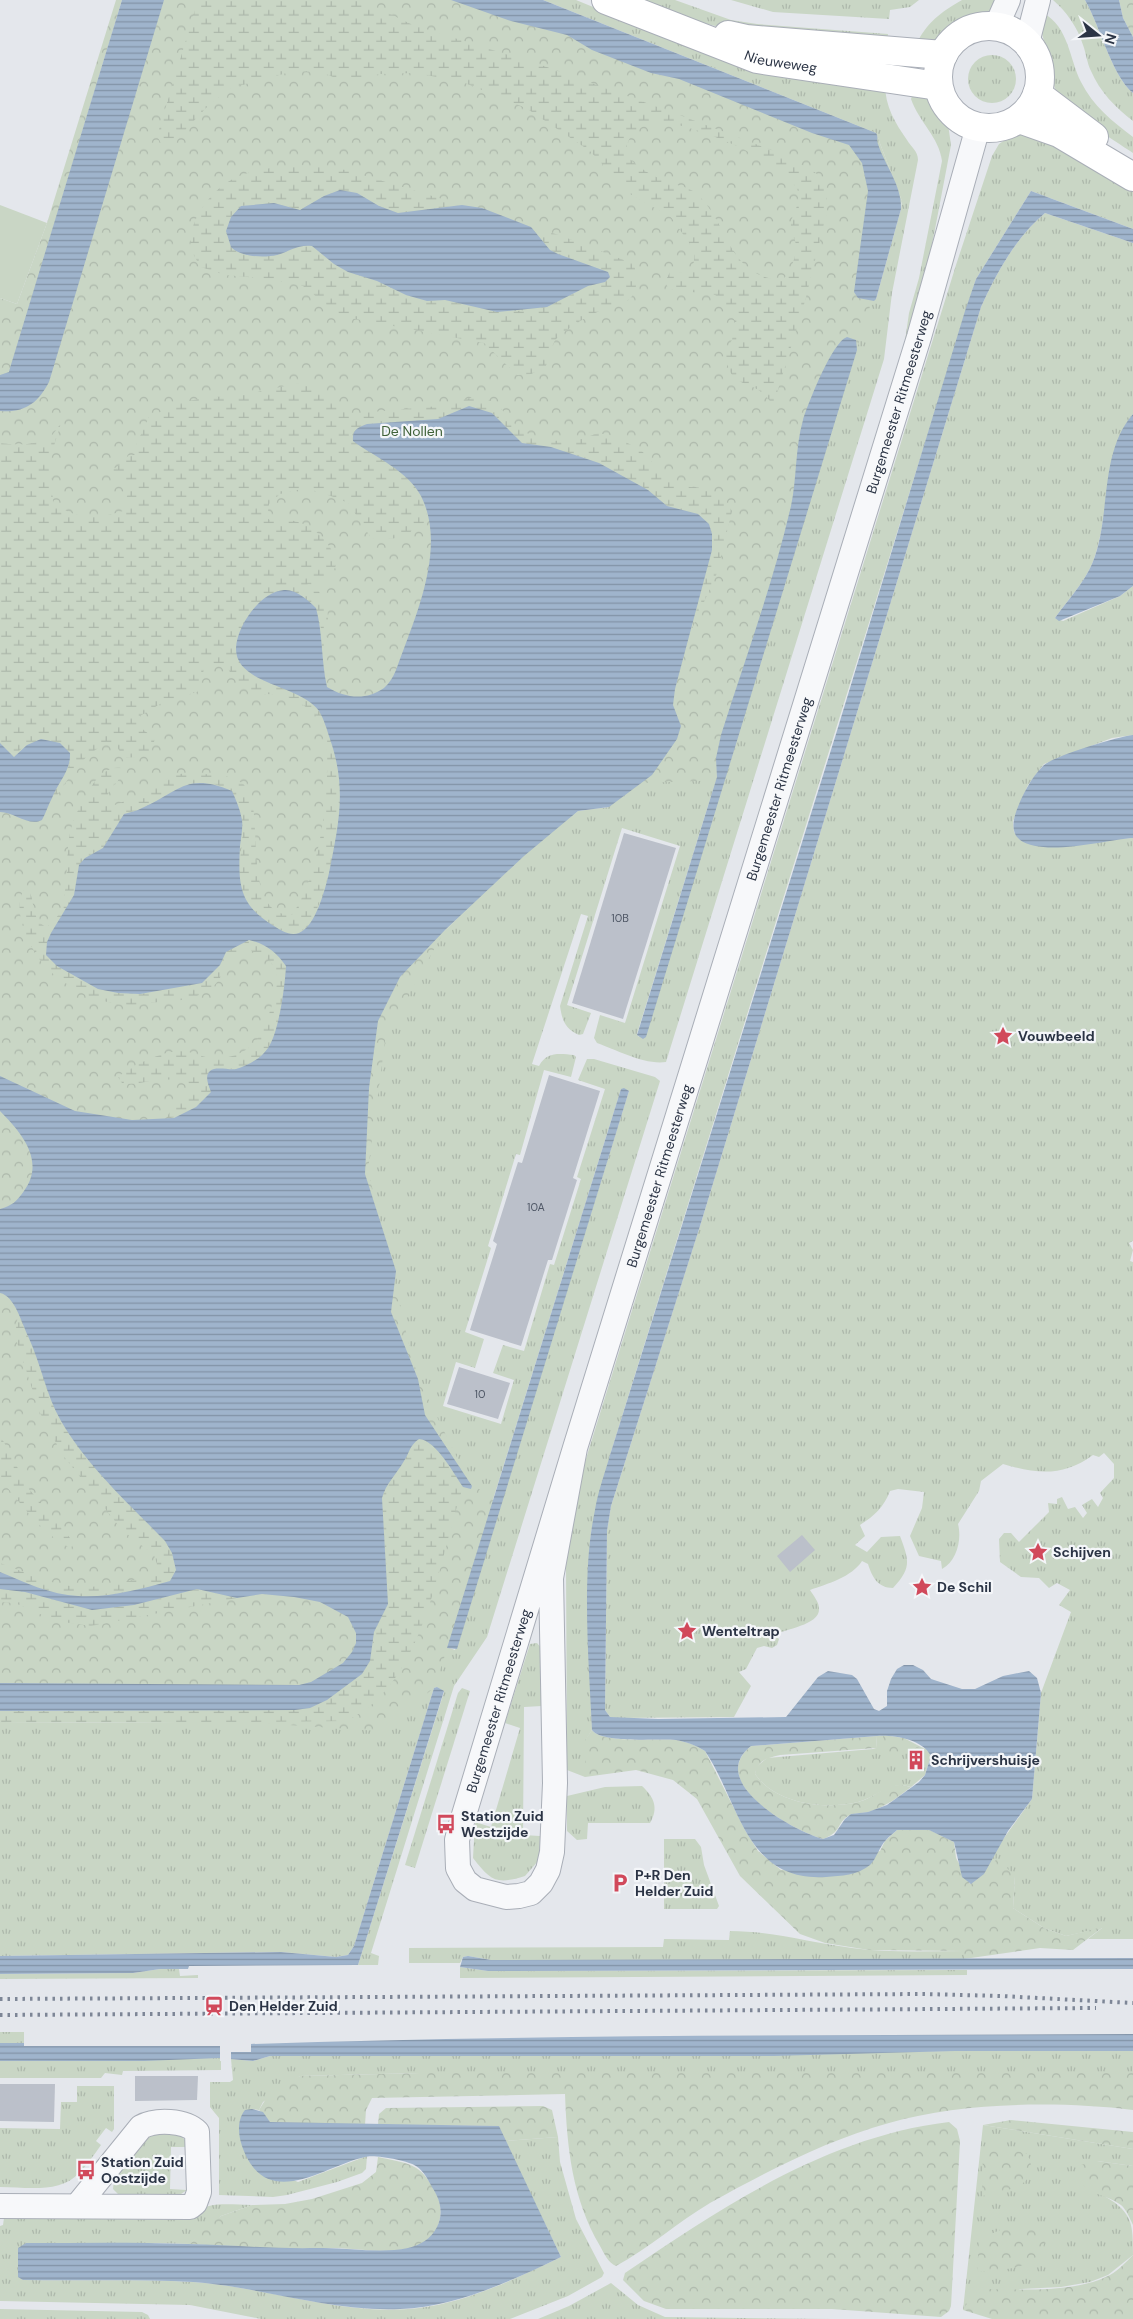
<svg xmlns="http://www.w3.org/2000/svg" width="1133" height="2319" font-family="'DM Sans',sans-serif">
	<defs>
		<pattern id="grass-tufts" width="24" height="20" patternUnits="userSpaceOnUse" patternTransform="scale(1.25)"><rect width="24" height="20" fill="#c9d6c5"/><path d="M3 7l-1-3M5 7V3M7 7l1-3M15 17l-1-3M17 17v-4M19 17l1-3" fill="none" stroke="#adb8ab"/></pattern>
		<pattern id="forest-crowns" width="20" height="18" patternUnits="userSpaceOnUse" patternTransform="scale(1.25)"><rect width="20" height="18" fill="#c9d6c5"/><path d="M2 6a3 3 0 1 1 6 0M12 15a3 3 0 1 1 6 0" fill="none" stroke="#adb8ab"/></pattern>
		<pattern id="wetland-marsh" width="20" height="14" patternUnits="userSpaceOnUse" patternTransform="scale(1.25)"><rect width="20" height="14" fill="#c9d6c5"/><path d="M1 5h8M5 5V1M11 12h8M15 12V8" fill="none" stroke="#adb8ab"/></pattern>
		<pattern id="water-rules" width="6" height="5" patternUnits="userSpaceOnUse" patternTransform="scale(1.25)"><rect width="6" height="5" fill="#9fb4cc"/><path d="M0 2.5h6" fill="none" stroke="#8293a7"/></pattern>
	</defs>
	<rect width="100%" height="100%" fill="#e4e7ec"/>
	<g fill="url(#grass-tufts)" fill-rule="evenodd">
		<path d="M543,0H576L649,30L885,84C885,106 895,123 907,140C911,147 918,151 918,160L892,293L884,359L666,1062C644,1065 617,1050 597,1043L594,1038L600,1015L625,1023L680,846L622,828L567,1005L591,1013L583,1034L579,1035C565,1029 562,1020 560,1006L588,916L581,914L532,1064L539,1066C547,1051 560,1054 574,1055L576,1057L571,1077L544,1070L520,1155L516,1154L488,1246L491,1248L465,1332L484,1339L475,1368L456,1362L443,1406L501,1424L514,1380L493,1373L503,1345L524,1351L550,1264L554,1265L581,1179L577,1177L605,1089L578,1080L587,1059H594L655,1077L660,1081L487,1637L454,1686L371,1953L379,1956L378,1965H358L444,1692L437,1687L434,1688L354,1946L348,1955L336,1957L281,1952L0,1956V1722L177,1723L472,1486L425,1415L418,1379L391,1312L365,1174L378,1021L440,935L524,856L578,811L609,807L805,301L876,299L901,209L902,201L876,133ZM717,777L639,1037L637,1034ZM621,1089L629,1091L455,1650L447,1647Z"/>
		<path d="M642,0H675L731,20L757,24L888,34L887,45L731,30L688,19Z"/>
		<path d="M731,0H919L910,7L890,10L889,19L773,12Z"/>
		<path d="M962,0H999C989,16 973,18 958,28C948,33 943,42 932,44C927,45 921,45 916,45C926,23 941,12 962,0Z"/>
		<path d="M1053,0H1085C1100,26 1112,76 1133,93V121C1115,107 1100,92 1091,71C1087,63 1086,53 1083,45C1078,28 1066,11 1053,0Z"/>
		<path d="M1043,13C1069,27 1069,58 1081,82C1093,106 1112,121 1133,137V153C1114,140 1064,110 1056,91C1051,80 1053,69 1050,57C1044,39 1039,34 1043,13Z"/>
		<circle cx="992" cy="79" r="24"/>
		<path d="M914,91L929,98L940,108L948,124L951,145L928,266L904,348L909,313L919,278L942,161C939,137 919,122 911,99Z"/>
		<path d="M1015,133L1043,135L1133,190V229L1031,191L976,279L610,1455L591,1532L588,1591L592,1730L585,1741V1777L567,1770V1758L566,1567L568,1535L580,1478L956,265L992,156L999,144Z"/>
		<path d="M1045,213L1133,243V414C1103,450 1110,521 1092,564C1084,583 1067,601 1055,618L1063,621L1120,596L1133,586V735L1112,738L1044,764L1028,785L1013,821L1014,832L1020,840L1033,844L1133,838V1241L1129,1243L1133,1250L1130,1261L1133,1262V1939H1088L1102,1928L1066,1936L1044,1928L1013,1908L1015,1876L971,1884L1032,1799L1041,1693L1071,1612L1059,1605L1070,1590L1057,1583L1049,1588L1039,1578L1021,1577L1000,1562L999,1539L1004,1533H1011L1019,1542L1049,1512L1048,1503L1057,1504V1499L1062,1497L1068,1509L1075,1507L1083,1518L1087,1513L1082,1505L1092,1499L1098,1507L1103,1498L1100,1493L1114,1478V1464L1104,1453L1099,1457L1093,1455C1063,1477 1037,1474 1003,1464L981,1481L979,1491L958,1524C962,1539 957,1561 942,1569L941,1561L919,1556L910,1536L922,1508L924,1492L898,1489L890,1491C884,1507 874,1516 860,1525L865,1536L855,1545L867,1552L881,1537L900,1536C909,1560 912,1568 893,1588C878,1588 872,1577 868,1564L862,1561C852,1577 827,1584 810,1590C813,1595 819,1602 819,1608C821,1625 785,1629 774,1635L779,1639L777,1645L772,1648L764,1646L757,1648L746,1669L739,1672L751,1686L734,1717L615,1718L610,1717L605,1710L607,1531L611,1506L700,1226L981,307C996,273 1017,236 1045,213Z"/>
		<path d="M537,1643L542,1649V1706L524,1707L523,1835L540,1836L539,1860L525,1876C496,1885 491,1881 473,1858L475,1822L491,1827L520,1728L505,1723L530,1644Z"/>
		<path d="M462,1688L470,1691L415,1868L405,1865L458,1693Z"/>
		<path d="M883,1735L884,1744L909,1749L921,1747L928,1750L931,1756L925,1775L911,1787C890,1780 878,1797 858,1802C825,1810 776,1804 755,1774L756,1767L767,1758L873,1749L876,1748L877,1736Z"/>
		<path d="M642,1786C654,1797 659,1808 650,1823H588L587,1839L577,1840L567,1831V1796L605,1787Z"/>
		<path d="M664,1839H695L701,1847L704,1865L719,1906L717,1909H664Z"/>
		<path d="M730,1931C772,1931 811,1943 852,1948C889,1953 927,1951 965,1951L964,1959L491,1960L468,1956L463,1957L460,1963H409V1948L663,1947L664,1939L729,1940Z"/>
		<path d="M460,1967L488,1971L967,1970V1975L460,1978Z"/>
		<path d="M160,1969H179L180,1976L198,1975V1978L0,1979V1974L133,1973Z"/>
		<rect x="0" y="2032" width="24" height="11"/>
		<path d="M955,2051H1133V2073H420L300,2076L263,2102L259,2110L252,2109L242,2144L251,2162L298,2182L367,2156L366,2169L362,2173L337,2182L287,2195L273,2197L219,2195V2118L210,2107V2082H230L233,2080L231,2059L253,2061L270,2056Z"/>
		<path d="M221,2058V2070L123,2071L122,2075L105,2073L101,2078H0V2061Z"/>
		<path d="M77,2086H114V2129L112,2132L106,2128L96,2141L101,2145C94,2155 87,2165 79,2173C60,2194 26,2187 0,2187V2128L60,2129L61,2102H77Z"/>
		<path d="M983,2125L1133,2149V2166L1097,2161L1106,2197C1133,2213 1133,2225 1133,2255L1108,2275L1090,2282L1061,2287L1021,2289L963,2310ZM983,2148L1024,2182L984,2165Z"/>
		<path d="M152,2134C167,2134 184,2130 188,2147H171L170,2189L187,2190L178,2196L118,2194L113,2189L114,2179L147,2136Z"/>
		<path d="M558,2137L560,2162L576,2219L604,2273L602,2277L568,2296L510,2319H261L190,2305L0,2301V2226L3,2225L4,2218L181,2220C199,2218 200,2208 209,2206C222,2203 237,2205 252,2205L221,2216L190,2244L154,2243L23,2280C79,2281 137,2279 193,2282C268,2287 343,2317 419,2308C468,2302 517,2278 561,2257L505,2141Z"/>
		<path d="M611,2283L638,2305L665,2317L833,2319H538L569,2306Z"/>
		<path d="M0,2309L142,2312L148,2315L150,2319H0Z"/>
	</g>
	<g fill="url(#forest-crowns)">
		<path d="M116,0H122L45,255L126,0H541L876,133L902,201L726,780L642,783L578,811L445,930L386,1034L368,1170L416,1374L468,1480L496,1503L434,1688L379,1731L0,1706V298L17,304L47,223Z"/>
		<path d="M1119,0H1133V37L1123,18Z"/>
		<path d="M592,1730C602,1744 658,1738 676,1740C687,1742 696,1745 705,1751L745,1830L758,1851L781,1870L880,1851L885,1841L897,1830H930L954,1842L956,1858L970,1884L984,1878L997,1858L1015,1876L1013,1908L1044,1928L1066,1936L1103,1927L1073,1950L1040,1948L964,1959V1951L869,1950L825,1943L800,1934L740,1876L697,1799L673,1780L636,1770L585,1777V1740Z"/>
		<path d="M883,1735L904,1738L921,1747L889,1754L883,1744Z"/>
		<path d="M877,1736L876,1748L780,1755C767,1758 758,1760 755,1774C776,1804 825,1810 858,1802C880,1796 887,1779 911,1787C898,1797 887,1806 871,1811C864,1814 855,1812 848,1816C836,1824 842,1832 823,1839C794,1831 705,1783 751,1746Z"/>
		<path d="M420,2073H1133V2110C1058,2101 962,2102 889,2123C827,2140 766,2172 710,2203C678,2222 649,2248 616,2266C608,2263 604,2253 600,2246C572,2198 567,2148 565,2094L372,2098L366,2110L365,2125L270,2122L259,2110L269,2094L277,2086L300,2076Z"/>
		<path d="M543,2106L552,2110L558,2137L505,2141L498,2126L378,2125L379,2114L386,2108Z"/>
		<path d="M1011,2120L1133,2132V2149L983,2125Z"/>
		<path d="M949,2122L957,2129L960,2141L951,2306L949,2311L941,2317L832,2309H666L644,2301L623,2280L625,2273C723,2206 829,2136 949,2122Z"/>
		<path d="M983,2148L1014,2150L1027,2154C1044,2186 1005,2191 982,2196Z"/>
		<path d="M378,2157C409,2164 420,2162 436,2193C445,2210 441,2233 423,2243C399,2256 362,2249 336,2248C323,2248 310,2249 297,2249C262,2250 226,2246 190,2244L207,2226L221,2216L252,2205L285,2204L312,2199L362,2183L376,2172Z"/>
		<path d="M1097,2161L1133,2166V2225C1130,2219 1126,2209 1121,2205C1103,2192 1079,2195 1078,2170L1081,2165Z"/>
		<path d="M1012,2225L1034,2228L1046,2236C1041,2271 1006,2269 977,2272L979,2239Z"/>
		<path d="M1133,2255V2319H992L963,2310L976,2289C1016,2289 1074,2294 1110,2275C1119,2270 1126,2262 1133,2255Z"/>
	</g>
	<g fill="url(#wetland-marsh)" fill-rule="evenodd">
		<path d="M198,0H361L413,25L547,67L677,114L782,154L813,171L822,178L826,186L827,212L805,301L773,406C755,373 727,396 726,350L732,340L735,321L722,300L715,295L669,289L665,282L670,272L681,273L689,270L694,262V250L671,217L630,194L590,151L526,108L460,81L414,73L380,74L356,79L333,77L321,72L294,71L228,89L206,108L173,143L162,145L157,136ZM658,121C691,124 780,158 797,189C804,202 790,214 791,226C791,233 795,238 796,245C797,256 790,272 783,280C727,277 731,227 698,195C691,188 680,186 671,183C653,177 639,168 625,155C629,131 636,128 658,121Z"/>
		<path d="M299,165L346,170L462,205L398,213L379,206L357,193L324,196L300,210L274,203L241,206L277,255L293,248L312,246L334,264L348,272L377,281L406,295L427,301L445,300L503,313L547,307L588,286L605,282L589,266L550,250L531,227L559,235L634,264C643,305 624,301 595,313C582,319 567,329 556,339C551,345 549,360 545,368L531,374L517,375L484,343L345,317L333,310L303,286L271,279L225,275L201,267C197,261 192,254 191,246C188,221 210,192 231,180C251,169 277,167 299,165Z"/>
		<path d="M299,383L313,386L326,399L349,414L439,406L478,396L496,403L521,431L535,436L553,441L582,439L598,433L614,436L641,450L666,478L690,487L706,488L725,500L732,511L717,573L691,631L712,550L698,514L667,506L599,463L582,456L522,443L492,413L452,414L438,419L367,424L357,428L352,435C369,456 395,462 411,480C421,492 424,506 428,520C403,537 401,541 371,538L349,504L340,499L306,488L280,494L269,504L267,518L271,521C276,521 282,519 287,520C310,521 331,541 337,563C329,581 327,587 307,584C311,587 317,590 320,593C335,609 325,644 321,662C321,651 323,635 320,624C314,602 293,583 271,594C260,599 252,613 245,622L252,676C274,685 303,690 318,710C331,727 340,766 341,786C342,814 327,920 299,932C291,936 282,931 275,927C265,921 256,915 249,905C230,876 246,850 242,820C240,810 236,801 232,791L214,784L176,788L142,809L131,812L114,830L103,848L85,858L75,880L74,895L65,912L118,993L140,994L188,987L220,965L226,952L249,940L275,952L286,966C285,986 279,1032 268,1048C262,1058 247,1066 236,1069C228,1070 215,1066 210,1071C204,1076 209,1086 211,1092C202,1105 183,1118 167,1118C171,1105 186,1102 190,1088C172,1070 144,1087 122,1083L118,1077C131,1066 163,1051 180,1051C188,1051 195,1054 202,1056C220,1062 242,1056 254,1043C264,1033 278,993 277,979C277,969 271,959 261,955C256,953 250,949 243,951C227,956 223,981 209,990C193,1000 176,1001 158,1002C149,1003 141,1005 132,1005C102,1006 64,987 44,965C36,956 30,944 25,933C20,920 15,897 27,887C36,899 30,919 46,927C73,915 64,857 70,833C74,815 83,800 93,784C99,775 109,766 121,768L124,773C119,783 105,789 108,801L116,805L126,800L146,798C163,778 174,771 202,774C215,775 235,775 245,786C267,807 238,915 292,915C320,875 329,797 327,750C327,744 328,733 325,728C320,718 310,709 301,704C269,682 253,712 225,664L206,663L197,692L165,701L140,716V727L155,739L151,750L136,757L124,758L114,742C81,749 65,786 47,811L52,797L70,764L27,744L12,757L0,743V443C15,445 38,446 51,436C55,433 58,427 61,423L50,459L53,502C73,520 98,519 123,511L129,489L127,480L105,472L117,467L129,455H135L136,445L149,417L183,402L204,398L244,395Z"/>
		<path d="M18,1314L38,1359L48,1393L60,1420L80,1451L165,1541L172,1553L176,1570L170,1581C141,1589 109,1598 78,1596C51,1595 25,1582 0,1572V1563C22,1571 47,1583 70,1586C95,1590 131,1581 155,1574L157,1564L154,1555L122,1530L62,1454L40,1413L15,1336Z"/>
		<path d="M0,1435L29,1489L70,1538L73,1544L71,1548C41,1534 21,1503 0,1479Z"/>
		<path d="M419,1439C436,1440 454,1474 463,1487C438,1561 425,1685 346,1721L177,1723L0,1722V1711L295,1710L371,1655L374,1632L388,1604L382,1498C386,1483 396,1475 404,1461C410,1452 409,1446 419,1439Z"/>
		<path d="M0,1589L25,1592L92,1610L134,1605L197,1589L237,1598L91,1626L56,1621L15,1603L0,1602Z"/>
	</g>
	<path fill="#c9d6c5" d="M0,205L47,223L17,304L0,298Z"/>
	<g fill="url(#water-rules)" fill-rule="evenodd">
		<path d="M122,0H164L49,382C38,403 25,413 0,411V375L9,372L10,368Z"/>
		<path d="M451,0H543L876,133C879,138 876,139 878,144C885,166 902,185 901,209L876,299L874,301L858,298L854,292L868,191L862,163L849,145L812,133L679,79L651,73L592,50L567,35L511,21Z"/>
		<path d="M1085,0H1119L1123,18L1133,37V93C1112,76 1100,26 1085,0Z"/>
		<path d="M340,190L357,193L379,206L398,213L462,205L482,208L531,227L550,250L558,254L608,272L610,277L605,282L588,286L547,307L497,312L445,300L427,301L406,295L377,281L348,272L334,264L312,246C299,244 290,251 277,255C264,258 240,257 231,247L226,231L231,217L241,206L274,203L300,210L324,196Z"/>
		<path d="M1031,191L1133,229V243L1045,213C1017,236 996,273 981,307L700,1226L611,1506L607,1531L605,1710L610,1717L658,1719L786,1717L818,1677L828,1671L852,1675L857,1679L874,1709L879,1711L887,1706V1691L891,1679L897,1669L904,1665H913L923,1670L931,1679L962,1689H975L1003,1676L1029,1671L1037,1678L1041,1693L1032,1799L1008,1831L984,1874L971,1884L962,1877L954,1842L929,1830H897C894,1833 889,1836 886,1840C879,1847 877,1858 870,1865C858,1875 841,1876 826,1877C745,1882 740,1803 705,1751C696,1745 686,1742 676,1740C658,1738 602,1744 592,1730C589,1664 581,1574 595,1510C598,1491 605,1473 610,1455L836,734L965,311L976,279ZM877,1736C894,1735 922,1739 931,1756L925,1775L919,1782L887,1805L868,1812L851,1814L845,1819L834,1835L823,1839C794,1831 705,1782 751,1746Z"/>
		<path d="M847,337L856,340L857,350L646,1037L643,1039L637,1035L717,777L716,758L721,735C745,659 773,584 791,506C797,478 795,448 803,420C808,404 832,342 847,337Z"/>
		<path d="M469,406L492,413L522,443L551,447L599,463L648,490L667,506L698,514L709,524L712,534V550L675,689L673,705L681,726L677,739L652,775L609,807L578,811L524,856L445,930L400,977L378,1021L369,1088L365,1174L396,1271L391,1312L418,1379L425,1415L472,1486L471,1489L463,1487C454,1474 436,1440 419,1439C409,1446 410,1452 404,1461C396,1475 386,1483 382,1498L388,1604L374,1632L370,1661L362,1674L327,1700L310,1708L295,1710L0,1711V1683L299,1685L311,1682L343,1663L352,1652L356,1643V1633L348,1617L320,1602L294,1597L262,1594L237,1598L197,1589L134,1605L92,1610L25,1592L0,1589V1572C24,1582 51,1595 78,1596C109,1598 141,1589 170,1581L176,1570L172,1553L165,1541C128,1503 88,1467 61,1421C46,1395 41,1364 28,1336C22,1324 15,1296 0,1293V1209C12,1206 17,1201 24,1191C46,1161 21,1132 0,1111V1076L75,1111L132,1120L174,1118L196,1107L211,1092C209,1086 204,1076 210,1071C215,1066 228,1070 236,1069C247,1066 262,1058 268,1048C279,1032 285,986 286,966C276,952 266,944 249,940L226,952L220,965L202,983L140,994L118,993L98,989L57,966L46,955L47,942L51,933L74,895L79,865L85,858L103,848L124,814C130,812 137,811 142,808C181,791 186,772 232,791C236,800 240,809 242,820C243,828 241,838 240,846C238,885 239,905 274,926C282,931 290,936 299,933C316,926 325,889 329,873C339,823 347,788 330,739C327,730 324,719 319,711C300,684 235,685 236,648C237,626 260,592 284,590C296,589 308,600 316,608C323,634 321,660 327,687C345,698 366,701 384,688C395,679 398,663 403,651C420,606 445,543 421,496C407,470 376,458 353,441C352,430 357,428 367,424L438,419Z"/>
		<path d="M1133,414V586L1120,596L1059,621L1055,618C1067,601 1084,583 1092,564C1112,517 1098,454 1133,414Z"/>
		<path d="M1133,735V838C1105,840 1044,857 1020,840C1011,833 1013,821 1016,812C1022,795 1031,778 1043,766C1053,756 1117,737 1133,735Z"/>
		<path d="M41,739L60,743L70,753C71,771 58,782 52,798C48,805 46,813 42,820C29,827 14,812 0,812V743L14,757L27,745Z"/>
		<path d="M624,1088L629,1091L457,1649L447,1648L621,1089Z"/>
		<path d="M437,1687L444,1691L358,1965L189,1966L188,1969H160L133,1973L0,1974V1956L281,1952L336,1957L348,1955L354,1946L434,1688Z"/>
		<path d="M468,1956L491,1960L1133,1958V1969L488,1971L460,1967L463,1957Z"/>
		<path d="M1133,2034V2051H955L774,2056H270L253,2061L219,2058L144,2061H0V2043H24V2046H244L251,2044C545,2034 839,2036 1133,2034Z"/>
		<path d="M252,2109L263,2112L270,2122L499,2126L561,2257C511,2281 456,2307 400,2309C331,2312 262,2287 193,2282C137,2279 79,2281 23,2280L18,2277V2248L26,2243C80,2243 134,2242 188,2244C232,2245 274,2249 317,2248C346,2247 379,2254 408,2248C420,2245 431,2239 437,2227C444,2213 440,2199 432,2187C428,2180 424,2171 416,2166C409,2161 374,2154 365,2157C323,2166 266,2214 242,2146C238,2134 237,2120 245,2110Z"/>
	</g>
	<path fill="#e4e7ec" d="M251,2041V2052H231V2062L220,2061V2046H241L243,2042Z"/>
	<g fill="#bbc0ca">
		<path d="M624,833L676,848L623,1019L572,1003Z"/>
		<path d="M549,1075L600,1091L573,1178L577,1180L552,1260H548L521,1346L470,1330L497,1244L493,1241L518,1162L522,1163Z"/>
		<path d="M459,1367L510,1383L498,1419L447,1404Z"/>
		<path d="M802,1535L815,1550L790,1572L777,1556Z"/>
		<path d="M135,2076H198L197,2100L135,2101Z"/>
		<path d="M0,2084H55L54,2122L0,2121Z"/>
	</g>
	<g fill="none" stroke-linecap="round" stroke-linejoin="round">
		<defs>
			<g id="street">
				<path d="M996,27L1008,0"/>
				<path d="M1027,43L1038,0"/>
				<path id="s1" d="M575,1448L551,1578L555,1783L552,1852L548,1870L541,1883L531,1893L519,1896L506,1897L475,1889L465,1881L458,1868L457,1840L460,1828L575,1448L919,337L978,127"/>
				<path d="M0,2206L190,2207L195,2203L199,2192L197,2132C185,2120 156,2119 141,2127L77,2206"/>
			</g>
			<g id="secondary">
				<path id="s2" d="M606,0L757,59L938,86"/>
				<circle cx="989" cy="77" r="51"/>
				<path d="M728,35L746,39L943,55"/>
				<path d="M1037,94L1094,137"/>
				<path d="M1019,119L1059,133L1133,177"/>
			</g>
		</defs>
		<use href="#street" stroke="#a9aeb7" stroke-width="26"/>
		<use href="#secondary" stroke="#a9aeb7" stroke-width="30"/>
		<use href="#street" stroke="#f7f8fa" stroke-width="24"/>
		<use href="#secondary" stroke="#fff" stroke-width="28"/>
		<g stroke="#7d8696" stroke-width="4" stroke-dasharray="2.5 5" stroke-linecap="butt">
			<path d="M0,1999L924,1994L1001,1996L1133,2003"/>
			<path d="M0,2015L1096,2008"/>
		</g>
	</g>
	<defs>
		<symbol id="sight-bare" viewBox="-9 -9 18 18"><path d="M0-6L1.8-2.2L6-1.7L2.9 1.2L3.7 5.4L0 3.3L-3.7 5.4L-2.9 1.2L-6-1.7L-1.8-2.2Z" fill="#d1495b" stroke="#f4f6f9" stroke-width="2.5" paint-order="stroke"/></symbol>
		<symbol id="building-bare" viewBox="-9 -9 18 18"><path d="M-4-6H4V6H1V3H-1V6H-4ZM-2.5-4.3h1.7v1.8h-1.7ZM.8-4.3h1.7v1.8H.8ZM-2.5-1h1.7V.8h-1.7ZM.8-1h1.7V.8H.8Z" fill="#d1495b" stroke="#f4f6f9" stroke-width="2.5" paint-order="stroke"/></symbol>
		<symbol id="bus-bare" viewBox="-9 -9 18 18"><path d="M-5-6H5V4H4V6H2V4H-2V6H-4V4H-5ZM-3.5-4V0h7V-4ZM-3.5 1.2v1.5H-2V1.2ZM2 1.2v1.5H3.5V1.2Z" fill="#d1495b" stroke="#f4f6f9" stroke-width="2.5" paint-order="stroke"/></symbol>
		<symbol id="parking-bare" viewBox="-9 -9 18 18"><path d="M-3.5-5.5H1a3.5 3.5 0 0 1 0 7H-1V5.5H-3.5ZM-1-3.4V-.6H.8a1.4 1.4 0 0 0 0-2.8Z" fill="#d1495b" stroke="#f4f6f9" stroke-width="2.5" paint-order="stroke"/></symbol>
		<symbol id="station-bare" viewBox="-9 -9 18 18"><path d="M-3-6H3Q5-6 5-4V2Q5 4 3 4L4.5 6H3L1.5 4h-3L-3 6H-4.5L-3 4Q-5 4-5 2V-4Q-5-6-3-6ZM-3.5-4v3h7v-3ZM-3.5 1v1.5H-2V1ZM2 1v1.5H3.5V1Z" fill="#d1495b" stroke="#f4f6f9" stroke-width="2.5" paint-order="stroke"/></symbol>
	</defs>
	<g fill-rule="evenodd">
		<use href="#sight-bare" x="989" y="1022" width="28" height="28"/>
		<use href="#sight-bare" x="1024" y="1538" width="28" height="28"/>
		<use href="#sight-bare" x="908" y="1573" width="28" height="28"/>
		<use href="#sight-bare" x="673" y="1617" width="28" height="28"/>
		<use href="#building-bare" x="902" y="1746" width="28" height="28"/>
		<use href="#bus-bare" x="432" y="1810" width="28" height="28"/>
		<use href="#parking-bare" x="606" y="1869" width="28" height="28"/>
		<use href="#station-bare" x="200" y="1992" width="28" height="28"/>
		<use href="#bus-bare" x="72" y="2156" width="28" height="28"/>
	</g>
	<g text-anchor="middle" stroke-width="4.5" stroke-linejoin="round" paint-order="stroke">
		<g font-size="11" fill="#4f5766">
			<text x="620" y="922">10B</text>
			<text x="536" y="1211">10A</text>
			<text x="480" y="1398">10</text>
		</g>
		<g font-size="14" fill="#2b3445" stroke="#f4f6f9">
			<text dy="5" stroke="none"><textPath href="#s2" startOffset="186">Nieuweweg</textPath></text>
			<text dy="5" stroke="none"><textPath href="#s1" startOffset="2071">Burgemeester Ritmeesterweg</textPath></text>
			<text dy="5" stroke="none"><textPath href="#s1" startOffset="1666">Burgemeester Ritmeesterweg</textPath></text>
			<text dy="5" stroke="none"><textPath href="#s1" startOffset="1261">Burgemeester Ritmeesterweg</textPath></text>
			<text dy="5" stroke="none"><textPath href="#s1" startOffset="712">Burgemeester Ritmeesterweg</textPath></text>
		</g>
		<g font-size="14" fill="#3f6138" stroke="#f4f6f9">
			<text x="412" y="436">De Nollen</text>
		</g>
		<g font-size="14" font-weight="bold" fill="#2b3445" stroke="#f4f6f9" text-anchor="start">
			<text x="1018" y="1041">Vouwbeeld</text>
			<text x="1053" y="1557">Schijven</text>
			<text x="937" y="1592">De Schil</text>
			<text x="702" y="1636">Wenteltrap</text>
			<text x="931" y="1765">Schrijvershuisje</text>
			<text x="461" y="1821">Station Zuid<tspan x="461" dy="16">Westzijde</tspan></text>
			<text x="635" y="1880">P+R Den<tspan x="635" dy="16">Helder Zuid</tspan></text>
			<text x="229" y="2011">Den Helder Zuid</text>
			<text x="101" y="2167">Station Zuid<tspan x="101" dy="16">Oostzijde</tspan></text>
		</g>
	</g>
	<g transform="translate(1098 35) rotate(107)" stroke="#f4f6f9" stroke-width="4" paint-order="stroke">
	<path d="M0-4L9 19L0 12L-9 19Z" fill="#2b3445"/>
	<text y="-8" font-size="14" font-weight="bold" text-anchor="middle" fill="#2b3445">N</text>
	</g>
</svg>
